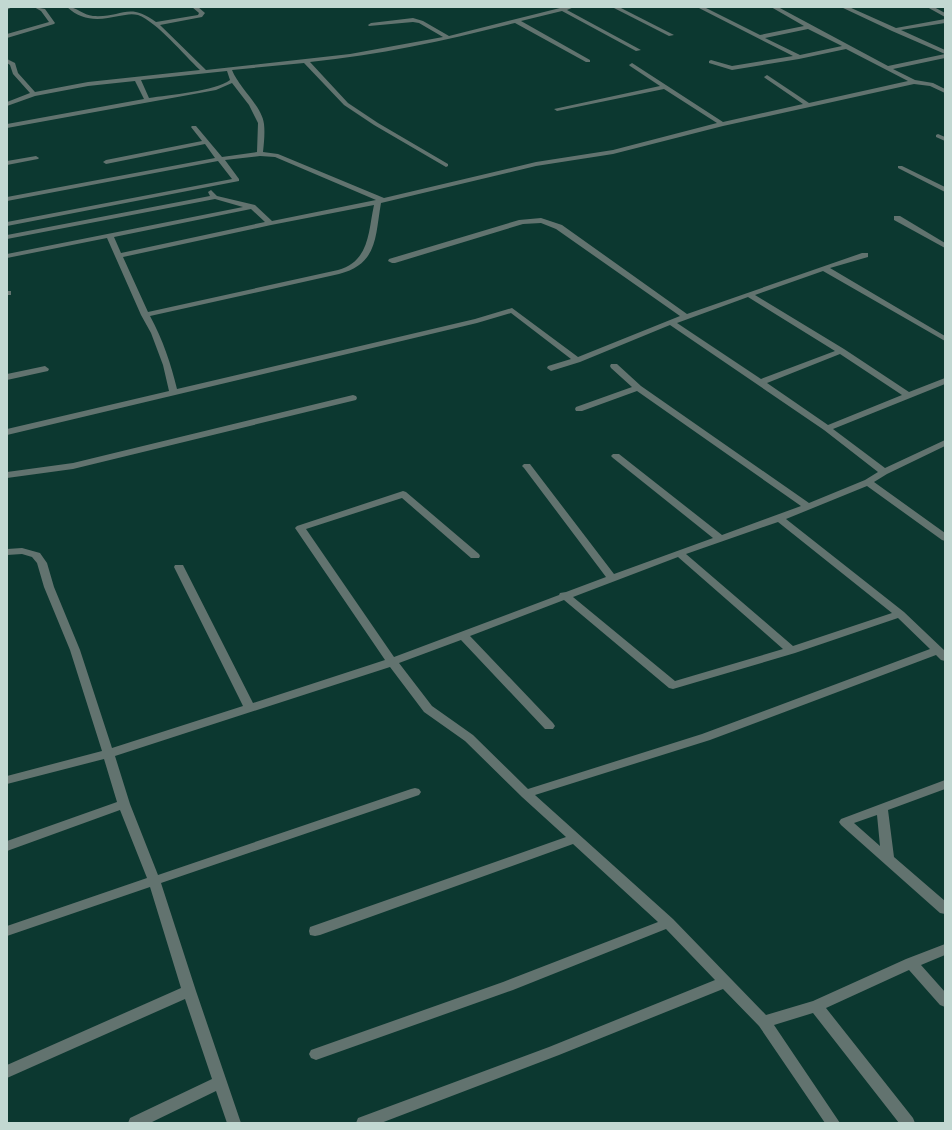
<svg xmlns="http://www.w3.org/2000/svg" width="952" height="1130" font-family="'Exo 2',sans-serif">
	<rect width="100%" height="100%" fill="#0c3830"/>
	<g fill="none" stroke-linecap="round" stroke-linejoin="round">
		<g fill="#62736f" fill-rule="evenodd">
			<path d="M7,7H12L7,10Z"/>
			<path d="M34,7L45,9L55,23L54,24L7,38V34L49,22L41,11Z"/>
			<path d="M67,7C77,7 83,15 93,16C122,18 128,1 156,22L198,15L199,13L192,7H198L205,13L202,17L160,25L206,70L350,54L443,37L419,23L413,22L369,26L368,25L371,23L413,18L423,21L449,36L564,7H574L567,10L641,50L636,51L562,11L521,21L590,60V62H586L515,23C447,40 380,55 310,62L348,103L378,123L448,164V166L446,167L374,125L344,105L304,63L232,70C239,88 262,106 264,124C265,133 264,143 263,152L278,154L384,198L536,162L613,150L717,123L664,89L557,111L554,109L660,86L630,66L629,65L632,63L723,122L803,104L765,78L764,77L767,75L809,103L908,81L846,49L799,59L732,70L709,63V61L711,60L732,66L793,56L697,7H704L760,35L804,26L771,7H778L888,66L945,54V58L893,69L915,80L933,83L945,89V93L930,86L914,84L723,126L613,154L536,166L381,203C375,237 378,264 339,274L150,316C163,340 171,364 177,389L475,319L512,308L578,357L680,316L556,229L541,223L523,224L395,263H392L388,261L389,259L519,220L541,218L562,225L687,314L862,253H868V257L830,268L945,336V341L823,271L755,295L844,349L909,392L945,378V384L833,429L885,468L945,440V446L887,474L874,482L945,533V541L942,540L867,486L786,519L904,612L945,651V661L941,660L936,655L710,740L535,795L673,919L766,1015L813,1001L906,959L945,944V955L921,965L945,992V1007L940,1005L909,970L826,1008L913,1118L915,1123H899L813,1013L774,1025L840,1123H825L759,1026L723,989L559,1055L381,1123H356L358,1118L549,1047L715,980L666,929L513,990L316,1060L311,1058L309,1054L311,1050L503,982L658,922L573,844L320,935L315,936L310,935L309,931L310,927L566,837L522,797L465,741L424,712L390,667L115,756L130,804L158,875L411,789L415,788L419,789L421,792L419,795L161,883L196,991L241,1123H227L216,1091L150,1123H128L130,1118L212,1079L185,999L7,1078V1065L181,988L150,887L7,936V926L147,878L120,810L7,851V841L117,802L104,759L7,784V776L102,751L70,650L44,587L37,563L32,557L22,554L7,555V549L22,548L40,553L47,563L54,587L80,650L112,748L243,706L174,567L175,565H183L184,567L253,703L385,660L295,528L297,526L403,491L406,492L479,554L480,556L479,558H471L402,498L306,529L394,657L559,595L560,593L566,592L606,577L524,468L522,466L524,464H530L614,574L713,538L613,458L611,456L613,454H619L722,535L801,506L637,391L582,411H576L575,409L576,407L632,387L611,368L610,366L611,364H617L641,386L809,503L865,480L878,472L824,430L670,325L580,362L551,371L547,368L548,366L571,359L511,313L477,323L7,435V429L169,391L163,365L151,333L141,315L107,238L7,258V254L243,207L215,199L7,239V235L210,196L208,192L211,190L217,196L255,205L272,221L376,200L275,157L260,156L225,160L239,179V181L7,226V222L232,179L218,161L7,201V197L215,158L205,144L106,164L103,162L106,160L202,141L191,127L192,126H196L222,157L257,152L258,123L249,105L232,83L216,90L7,128V124L144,99L135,81L88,86L35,96L7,106V102L30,93L13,74L10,65L7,63V59L15,63L18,73L35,92L88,82L200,70C184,55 157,22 138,15C131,13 125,15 119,16C100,20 83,22 67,7ZM808,29L842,46L800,55L765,38ZM227,71L230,80C216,91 168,95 149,98L141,80ZM374,205C368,232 370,261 338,270L148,312L123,257L271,225ZM251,209L265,222L121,253L114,237ZM748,297L835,351L761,379L677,323ZM840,354L902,395L828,425L767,383ZM778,522L892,613L793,646L686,554ZM678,557L783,649L675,681L573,597ZM564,600L669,688L673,689L795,653L898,618L930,649L702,734L528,789L473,735L432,706L399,663L461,640L545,729H553L555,726L553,723L470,636Z"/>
			<path d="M612,7H619L674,35L669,36Z"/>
			<path d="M841,7H849L896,28L945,19V23L901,30L945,50V54L892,31Z"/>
			<path d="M927,7H934L945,13V17Z"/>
			<path d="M938,134L945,137V141L936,137V135Z"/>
			<path d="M36,156L39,158L38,159L7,165V161Z"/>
			<path d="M898,166H902L945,187V192L898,168Z"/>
			<path d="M894,216H900L945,243V248L894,220Z"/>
			<rect x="7" y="291" width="4" height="4"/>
			<path d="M45,366L49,369L48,371L7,380V374Z"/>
			<path d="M353,395L356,396L357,398L356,400L73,469L7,478V472L73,463Z"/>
			<path d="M945,780V789L888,810L894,857L945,901V914L940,913L841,825L839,822L841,819ZM877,815L880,846L854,823Z"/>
		</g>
	</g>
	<rect width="952" height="1130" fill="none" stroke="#c2d8d2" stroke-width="16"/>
</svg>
